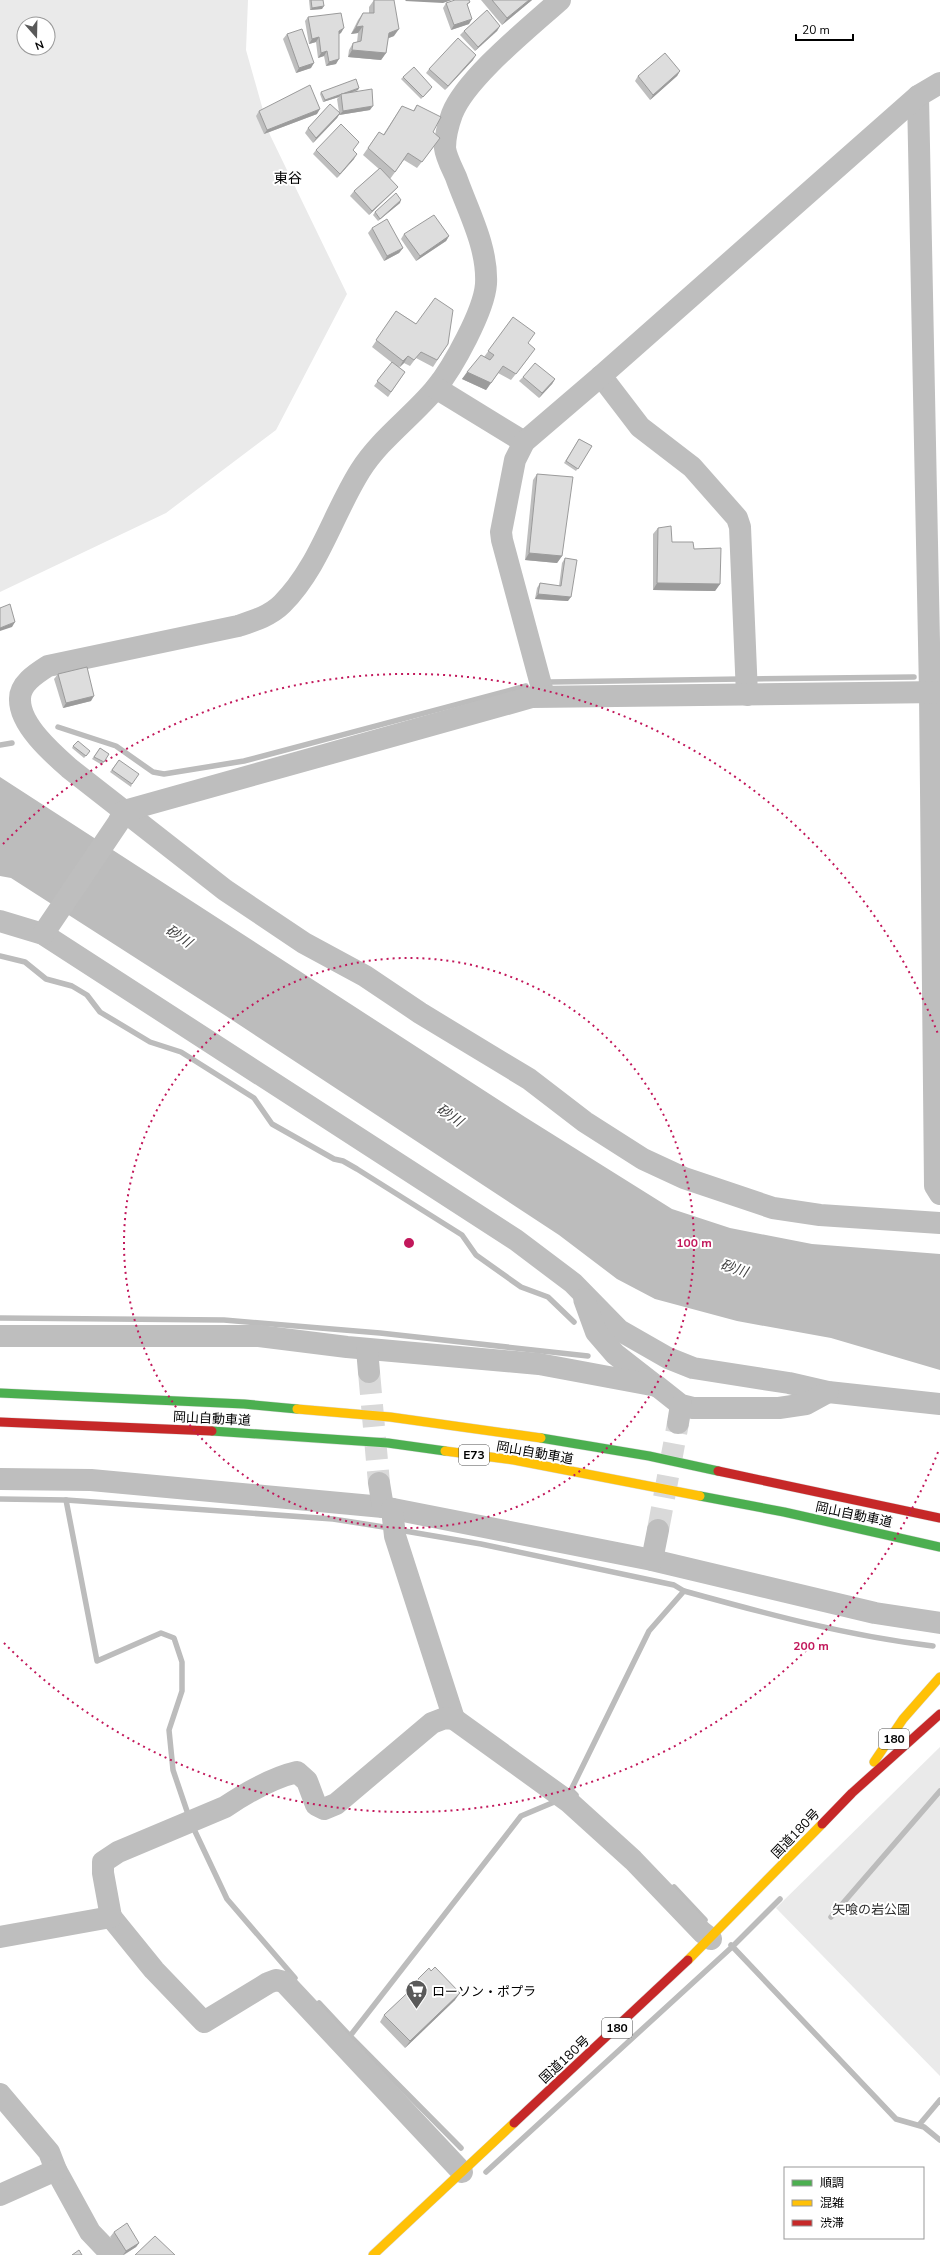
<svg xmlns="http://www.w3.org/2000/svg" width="940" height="2255" font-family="'Nunito Sans','Noto Sans JP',sans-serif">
	<rect width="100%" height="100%" fill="#fff"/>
	<g fill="#eaeaea" fill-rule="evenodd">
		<path d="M0,0H248L246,50L270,135L347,294L276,430L166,513L0,592ZM24,24H48V48H24Z"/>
		<path d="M940,1747V2076L776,1908Z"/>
	</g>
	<path fill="#bcbcbc" d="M0,777L525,1117L672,1209L730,1228L812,1244L940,1254V1370L831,1338L737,1321L655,1299L617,1279L559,1235L226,1016L11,878L0,876Z"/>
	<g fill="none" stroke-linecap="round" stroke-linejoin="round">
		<g stroke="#bcbcbc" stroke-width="5.5">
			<path d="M750,679L914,677"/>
			<path d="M551,682L741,679"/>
			<path d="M58,727L116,746L153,772L164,774L244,761L526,686"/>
			<path d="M0,745L12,743"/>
			<path d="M0,956L25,962L46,979L72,986L87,995L100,1012L150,1042L181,1052L254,1098L272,1124L334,1159L343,1161L357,1169L462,1235L476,1255L521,1287L548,1297L574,1322"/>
			<path d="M0,1318L224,1320L380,1333L588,1356"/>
			<path d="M0,1499L66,1500L333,1519L390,1528"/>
			<path d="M66,1500L97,1661L161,1633L174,1638L182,1662V1691L169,1730L173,1770L189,1817"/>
			<path d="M399,1530L481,1544L674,1585L684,1591L649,1631L571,1790L576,1795"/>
			<path d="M684,1591C767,1614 848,1636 933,1646"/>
			<path d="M192,1825L227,1899L295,1978"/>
			<path d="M674,1887L705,1920"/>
			<path d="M831,1917L940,1791"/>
			<path d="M731,1945L896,2119L924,2127L940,2140"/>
			<path d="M319,2003L350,2036"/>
			<path d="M919,2125L940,2100"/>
			<path d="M461,2148L350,2036L521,1816L559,1800"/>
			<path d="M486,2172L732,1947L780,1899"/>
		</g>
		<g stroke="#d9d9d9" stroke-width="22" stroke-dasharray="22 11" stroke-linecap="butt">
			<path d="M369,1372L379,1483"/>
			<path d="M658,1530L678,1423"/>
		</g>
		<defs>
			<g id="fast">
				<path d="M0,1393L244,1404L297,1409"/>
				<path d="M212,1431L388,1443L445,1451"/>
				<path d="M541,1438L649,1456L718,1471"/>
				<path d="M700,1496L784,1512L940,1547"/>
			</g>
			<g id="slow">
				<path d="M297,1409L390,1417L541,1438"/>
				<path d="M445,1451L514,1460L700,1496"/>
				<path d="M874,1762L903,1719L940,1677"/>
				<path d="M688,1960L822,1824"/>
				<path d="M373,2255L514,2123"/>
			</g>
			<g id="jam">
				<path d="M0,1422L212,1431"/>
				<path d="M718,1471L940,1518"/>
				<path d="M822,1824L852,1793L940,1714"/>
				<path d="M514,2123L688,1960"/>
			</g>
		</defs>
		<use href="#fast" stroke="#dbdbdb" stroke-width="10"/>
		<use href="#slow" stroke="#dbdbdb" stroke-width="10"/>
		<use href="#jam" stroke="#dbdbdb" stroke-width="10"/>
		<g stroke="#bebebe" stroke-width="22">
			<path d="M560,0C530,27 466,78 452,114C448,125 445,137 445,148C446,157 452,168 456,177C468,211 488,247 486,284C484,311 453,367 436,388C412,417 380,439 360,471C333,514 319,567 282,604C270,616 253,621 238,626L48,666C37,673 19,684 20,700C20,725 52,753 69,768L225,890L304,943L365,976L420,1013L529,1079L585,1122L643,1159L684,1178L773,1208L820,1215L940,1223"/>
			<path d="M918,96L930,692L935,1186L940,1194"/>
			<path d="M601,376L640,427L692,467L737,518L740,527L747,695"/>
			<path d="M436,388L524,442"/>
			<path d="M544,696L502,540L501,532L515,460L524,442L601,376L918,96L940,83"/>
			<path d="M0,921L43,934L516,1240L573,1283L619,1330L668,1358L693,1368L789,1383L828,1392L940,1404"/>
			<path d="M43,934L118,823L124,811L532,697L940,692"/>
			<path d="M584,1299L596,1332L615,1354L656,1386"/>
			<path d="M0,1336H259L347,1347L539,1364L657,1386L681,1405L693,1408H779L806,1404L828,1392"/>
			<path d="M367,1349L369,1372"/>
			<path d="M678,1423L681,1405"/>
			<path d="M0,1479L91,1480L383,1507L652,1560L875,1613L940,1623"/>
			<path d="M379,1483L383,1507"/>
			<path d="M392,1509L395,1536L454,1719"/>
			<path d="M652,1560L658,1530"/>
			<path d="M111,1917L154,1970L204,2022L268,1983L276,1980L284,1982L462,2172"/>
			<path d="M0,1937L111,1917L103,1873V1862L118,1852L225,1807C246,1793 271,1778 297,1772L307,1781L316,1805L324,1809L336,1804L432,1723L445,1718L454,1719L569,1802L633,1860L702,1932L711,1939"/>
			<path d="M0,2094L49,2152L56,2170L90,2232L112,2255"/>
			<path d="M0,2195L56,2170"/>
		</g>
		<use href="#fast" stroke="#4caf50" stroke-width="9"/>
		<use href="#slow" stroke="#ffc107" stroke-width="9"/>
		<use href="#jam" stroke="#c62828" stroke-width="9"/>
	</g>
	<g fill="#bebebe">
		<path d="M309,0H323L322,9L310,10Z"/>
		<path d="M374,0L394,36L388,38L386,53L381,60L348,57L349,50L353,43L357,42L358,33L351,34L358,20L363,13H369V7Z"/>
		<path d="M481,0H532L502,25Z"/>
		<path d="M470,2L467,5L469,24L451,30L443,8L446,3Z"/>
		<path d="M308,17L341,33L339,34L336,64L326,66L324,56L318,58L316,42L309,44L305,21Z"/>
		<path d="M500,26L497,31L475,51L460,35L464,31Z"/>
		<path d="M287,34L311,68L296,73L283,39Z"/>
		<path d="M473,60L445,90L426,73L429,69Z"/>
		<path d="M680,71L677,76L650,100L635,81L638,76Z"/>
		<path d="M403,77L431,89L421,99L401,79Z"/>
		<path d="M358,90L349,93L370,110L339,115L337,118L313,143L305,133L308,128L339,112L337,99L339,97L323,102L320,94L321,92Z"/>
		<path d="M417,105L433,132L435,145L417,168L404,160L390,179L398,187L394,191L369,215L350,196L354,191L379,169L363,155L379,132L383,135L402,106L413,111Z"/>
		<path d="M259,111L317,114L264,134L256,116Z"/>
		<path d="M316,150H353L354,159L337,178L313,154Z"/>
		<path d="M400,203L378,221L373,215L375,212Z"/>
		<path d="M372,228L403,248L399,253L384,261L368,233Z"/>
		<path d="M404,234L449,236L446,241L416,261L401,239Z"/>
		<path d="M396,311L448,344L433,367L416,358L410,366L404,363L399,367L405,372L388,397L374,386L392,362L395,365L372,347Z"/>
		<path d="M513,317L528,343L530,356L511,380L498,373L486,390L462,379L484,357Z"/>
		<path d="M523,377L555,379L552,384L539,398L519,381Z"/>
		<path d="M579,439L592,446L576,471L564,463Z"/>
		<path d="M537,474L562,556L557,563L525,560L533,480Z"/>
		<path d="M658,528L672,542L694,549L720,584L715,591L653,590V534Z"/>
		<path d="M565,558L568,601L535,599L537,588L540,583L559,586L562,563Z"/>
		<path d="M58,674L91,701L63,708L54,679Z"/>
		<path d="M73,746L90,751L84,758L72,748Z"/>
		<path d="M100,748L109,754L102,765L92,759Z"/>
		<path d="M119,760L132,784L131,787L110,772Z"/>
		<path d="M418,1979L455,2000L405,2048L380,2022L384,2015L414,1987L413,1986Z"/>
		<path d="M114,2232L139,2243L136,2247L124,2255H122L110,2237Z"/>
	</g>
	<g fill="#9b9b9b">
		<path d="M406,0H452L443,3L405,1Z"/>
		<path d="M529,0H532L502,25L507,18Z"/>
		<path d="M324,6L322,9L310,10L312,8Z"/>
		<path d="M472,19L469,24L451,30L454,25Z"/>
		<path d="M363,26L358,33L351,34L356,27Z"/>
		<path d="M500,26L497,31L475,51L478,47Z"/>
		<path d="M344,28L341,33L335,36L339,31Z"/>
		<path d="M399,29L394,36L384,40L389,33Z"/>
		<path d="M319,37L316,42L309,44L312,39Z"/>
		<path d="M352,50L386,53L381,60L348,57Z"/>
		<path d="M327,51L324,56L318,58L321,53Z"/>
		<path d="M476,55L473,60L445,90L448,86Z"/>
		<path d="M339,59L336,64L326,66L329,62Z"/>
		<path d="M314,63L311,68L296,73L299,68Z"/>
		<path d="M680,71L677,76L650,100L653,95Z"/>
		<path d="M359,88L358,90L341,96V94L339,97L323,102L325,100Z"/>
		<path d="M373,106L370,110L339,115L343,111Z"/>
		<path d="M320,109L317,114L264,134L267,130Z"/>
		<path d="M340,113L337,118L313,143L316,138Z"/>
		<path d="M357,154L354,159L337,178L340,174Z"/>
		<path d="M398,187L394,191L369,215L372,211Z"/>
		<path d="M401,200L400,203L378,221L380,219Z"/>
		<path d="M449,236L446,241L416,261L420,256Z"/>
		<path d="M403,248L399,253L384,261L387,256Z"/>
		<path d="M408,356L404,363L399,368L403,361Z"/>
		<path d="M467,372L498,373L486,390L462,379Z"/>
		<path d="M555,379L552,384L539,398L542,393Z"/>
		<path d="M529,553L562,556L557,563L525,560Z"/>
		<path d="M657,583L720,584L715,591L653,590Z"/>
		<path d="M538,594L571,597L568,601L535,599Z"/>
		<path d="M15,622L12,627L0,631V628Z"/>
		<path d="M94,696L91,701L63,708L66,703Z"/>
		<path d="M460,1993L455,2000L405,2048L410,2041Z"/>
		<path d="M139,2243L136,2247L123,2255L126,2251Z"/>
	</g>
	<g fill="#ddd" stroke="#9b9b9b">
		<path d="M311,0H323L324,6L312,8Z"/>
		<path d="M374,0H394L399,29L389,33L386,53L352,50L353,43L361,41L363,26L356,27L363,13H374Z"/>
		<path d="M455,0H469L470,2L467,4L472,19L454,25L446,3Z"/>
		<path d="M492,0H529L507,18Z"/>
		<path d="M487,10L500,26L478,47L464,31Z"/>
		<path d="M341,13L344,28L339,31V59L329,62L327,51L321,53L319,37L312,39L308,17Z"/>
		<path d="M302,29L314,63L299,68L287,34Z"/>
		<path d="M458,38L476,55L448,86L429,69Z"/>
		<path d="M665,53L680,71L653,95L638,76Z"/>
		<path d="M414,67L432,87L423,97L403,77Z"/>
		<path d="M356,79L359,88L325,100L321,92Z"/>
		<path d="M310,85L320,109L267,130L259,111Z"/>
		<path d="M372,89L373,106L343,111L341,94Z"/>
		<path d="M330,104L340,113L316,138L308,128Z"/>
		<path d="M417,105L441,117L433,132L440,138L422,162L408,153L395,172L368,148L379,132L384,135L402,106L414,111Z"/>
		<path d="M341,124L359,142L353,150L357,154L340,174L316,150Z"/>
		<path d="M380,168L398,187L372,211L354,191Z"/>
		<path d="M396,193L401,200L380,219L375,212Z"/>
		<path d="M434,215L449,236L420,256L404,234Z"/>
		<path d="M387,219L403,248L387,256L372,228Z"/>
		<path d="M435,298L453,310L448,344L437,360L421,352L414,360L408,356L403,361L376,340L396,311L416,324Z"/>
		<path d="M513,317L535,333L528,343L535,349L516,374L503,366L491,383L467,372L481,355L490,360L494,355L488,351Z"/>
		<path d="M392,362L405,372L391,392L377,381Z"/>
		<path d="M535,363L555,379L542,393L523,377Z"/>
		<path d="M579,439L592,446L578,469L566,461Z"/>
		<path d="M537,474L573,477L562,556L529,553Z"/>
		<path d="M671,526L672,542H693L694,549L721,548L720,584L657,583L658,528Z"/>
		<path d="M565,558L577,560L571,597L538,594L540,583L561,586Z"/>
		<path d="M10,604L15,622L0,628V608Z"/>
		<path d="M87,667L94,696L66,703L58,674Z"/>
		<path d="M78,741L90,751L86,756L73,746Z"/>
		<path d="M100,748L109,754L104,762L94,757Z"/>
		<path d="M119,760L139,774L132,784L112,770Z"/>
		<path d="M435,1967L460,1993L410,2041L384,2015L420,1981L418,1979L429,1968L431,1971Z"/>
		<path d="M127,2223L139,2243L126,2251L114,2232Z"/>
		<path d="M155,2236L175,2255H135Z"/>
		<path d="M79,2250L82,2255H72Z"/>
	</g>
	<g fill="none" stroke="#c2185b" stroke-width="2" stroke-dasharray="2 4">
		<circle cx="409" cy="1243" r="285"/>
		<path d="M938 1452A569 569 0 0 1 3 1642M3 844A569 569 0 0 1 938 1034"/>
	</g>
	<defs>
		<symbol id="supermarket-pin" viewBox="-11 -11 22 30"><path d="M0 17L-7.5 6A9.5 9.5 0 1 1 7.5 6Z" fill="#595959" stroke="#fff"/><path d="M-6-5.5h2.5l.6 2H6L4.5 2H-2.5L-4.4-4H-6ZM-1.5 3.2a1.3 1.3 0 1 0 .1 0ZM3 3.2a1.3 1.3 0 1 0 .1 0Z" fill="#fff"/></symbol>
	</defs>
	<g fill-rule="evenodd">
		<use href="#supermarket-pin" x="404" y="1978" width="25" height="34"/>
	</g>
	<g text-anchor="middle" stroke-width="4" stroke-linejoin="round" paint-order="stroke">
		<g fill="#fff" stroke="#4c4c4c" stroke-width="1">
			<rect x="459" y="1445" width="30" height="20" rx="3"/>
			<rect x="879" y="1729" width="30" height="20" rx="3"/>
			<rect x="602" y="2018" width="30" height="20" rx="3"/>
		</g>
		<g font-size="12" font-weight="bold" fill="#000">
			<text x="474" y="1459">E73</text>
			<text x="894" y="1743">180</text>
			<text x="617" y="2032">180</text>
		</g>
		<g font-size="13" fill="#000" stroke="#fff">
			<text transform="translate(212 1418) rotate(3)" y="5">岡山自動車道</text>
			<text transform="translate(535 1452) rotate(10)" y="5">岡山自動車道</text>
			<text transform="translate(854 1514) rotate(12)" y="5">岡山自動車道</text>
			<text transform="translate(795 1833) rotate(-46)" y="5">国道180号</text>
			<text transform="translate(564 2059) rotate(-43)" y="5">国道180号</text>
		</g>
		<g font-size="13" fill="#303030" stroke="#fff">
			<text x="871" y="1914">矢喰の岩公園</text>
		</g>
		<g font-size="13" fill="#000" stroke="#fff" text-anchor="start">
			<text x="432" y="1996">ローソン・ポプラ</text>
		</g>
		<g font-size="14" fill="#000" stroke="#fff">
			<text x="288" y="183">東谷</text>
		</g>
		<g font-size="14" font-style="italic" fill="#414141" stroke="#fff">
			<text transform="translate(179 936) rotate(33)" y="5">砂川</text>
			<text transform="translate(450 1115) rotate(33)" y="5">砂川</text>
			<text transform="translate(734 1268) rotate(18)" y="5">砂川</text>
		</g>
	</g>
	<circle cx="409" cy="1243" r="6" fill="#c2185b" stroke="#fff" stroke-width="2"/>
	<g font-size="12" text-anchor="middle" font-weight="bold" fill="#c2185b" stroke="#fff" stroke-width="4" stroke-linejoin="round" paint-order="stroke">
		<text x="694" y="1247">100 m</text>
		<text x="811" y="1650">200 m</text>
	</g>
	<rect x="784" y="2167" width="140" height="72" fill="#ffffff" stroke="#999999"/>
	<rect x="792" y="2180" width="20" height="6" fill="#4caf50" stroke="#999999"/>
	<text x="820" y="2187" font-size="12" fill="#000000">順調</text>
	<rect x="792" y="2200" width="20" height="6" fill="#ffc107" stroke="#999999"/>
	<text x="820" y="2207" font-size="12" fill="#000000">混雑</text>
	<rect x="792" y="2220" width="20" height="6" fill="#c62828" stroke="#999999"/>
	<text x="820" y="2227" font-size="12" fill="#000000">渋滞</text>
	<g transform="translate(36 36) rotate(160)"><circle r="19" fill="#ffffff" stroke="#999999"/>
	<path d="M0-3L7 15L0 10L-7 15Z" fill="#595959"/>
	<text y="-6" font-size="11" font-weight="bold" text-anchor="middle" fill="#000000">N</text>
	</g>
	<path d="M796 34v6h57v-6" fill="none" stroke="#000000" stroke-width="2"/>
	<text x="802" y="34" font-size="12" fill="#000000" stroke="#ffffff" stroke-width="3" paint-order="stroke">20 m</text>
</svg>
